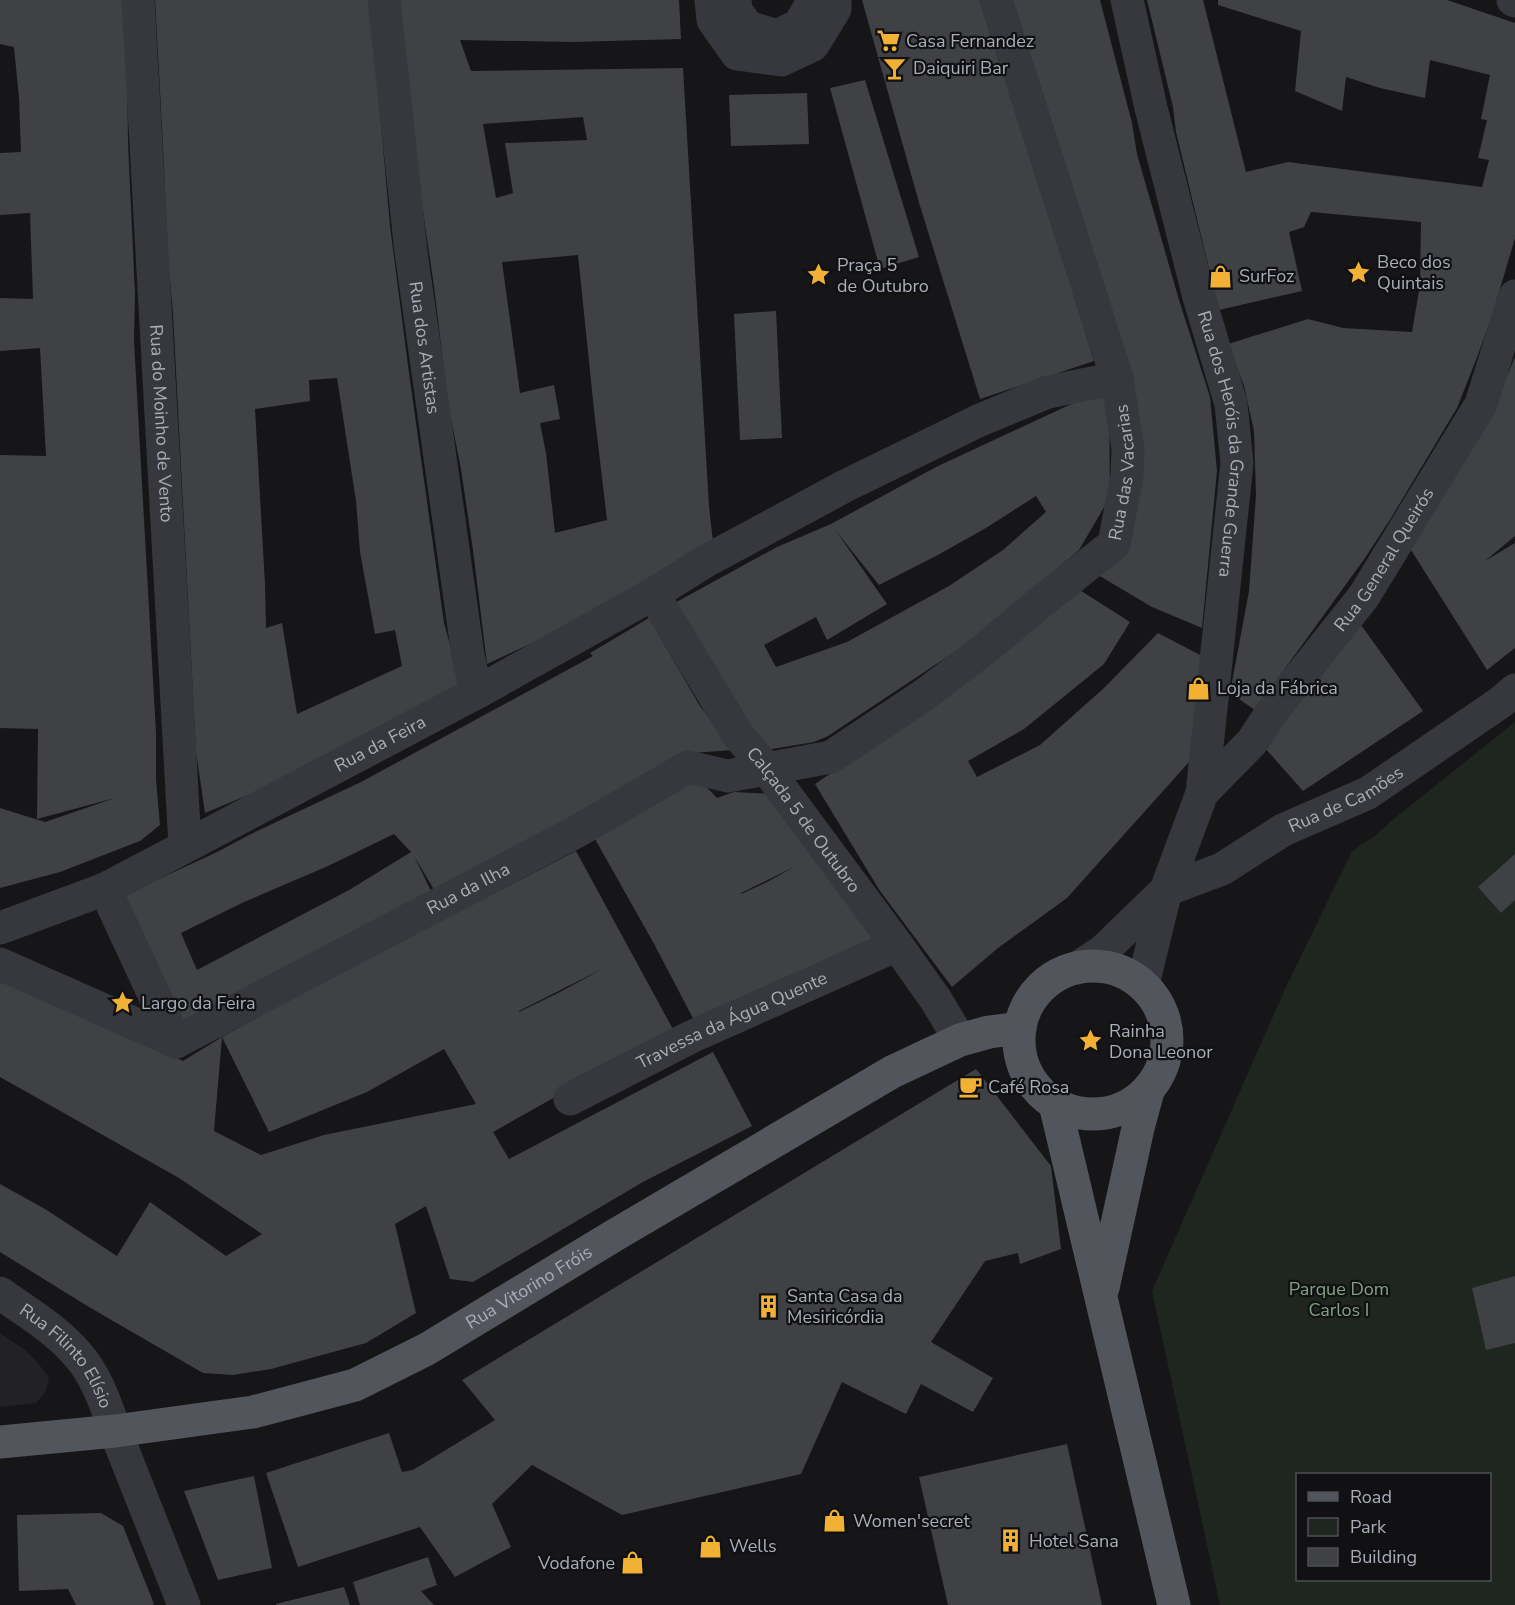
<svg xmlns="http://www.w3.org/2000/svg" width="1515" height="1605" font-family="'Nunito Sans',sans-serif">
	<rect width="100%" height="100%" fill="#161618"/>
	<path fill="#222225" d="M0,1333L25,1350L37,1362L49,1377L45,1393L36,1403L0,1407Z"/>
	<path fill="#1e261f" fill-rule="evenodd" d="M1515,722V1605H1220L1152,1291L1285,989L1352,851L1375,836L1390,822ZM1298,1474H1490V1580H1298Z"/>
	<g fill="#404145" fill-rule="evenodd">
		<path d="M0,0H126L128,142L135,294L134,341L156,733V780L160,825L140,841L60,872L0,888V808L45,822L115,798L37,819L38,729L0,728V455L46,456L40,348L0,351V298L33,299L30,213L0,215V153L21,152L19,98L14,47L0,44Z"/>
		<path d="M155,0H370L390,226L409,373L444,623L461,684L313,768L205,813L196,752L173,314L168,257L163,146ZM337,378L356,501L360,552L375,634L395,630L402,666L297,714L282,623L266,628L265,584L255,409L310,401L309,380Z"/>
		<path d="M400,0H679L681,39L572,42L460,40L471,71L683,68L709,506L713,542L575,623L487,664L473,550L461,469L448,404L434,286L422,205ZM583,117L587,140L505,143L513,193L496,198L483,124ZM578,255L594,410L607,520L555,533L546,453L540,423L560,419L554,385L520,393L502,262Z"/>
		<path d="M862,0H984L1094,361L980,399L920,206Z"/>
		<path d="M1006,0H1100L1132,123L1137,154L1179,300L1210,397L1217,471L1202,628L1152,607L1093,572L1136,476Z"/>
		<path d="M1147,0H1203L1246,172L1288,162L1482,187L1489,160L1478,158L1487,120L1481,119L1490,75L1430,60L1425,98L1380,88L1346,77L1342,111L1295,91L1301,31L1218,5V0H1447L1515,23V238L1491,319L1476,360L1457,408L1391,518L1365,558L1255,710L1230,693L1249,591L1256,495L1254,431L1244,386L1228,344L1308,319L1343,328L1412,332L1420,285L1421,222L1311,212L1304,227L1289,232L1302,291L1219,310L1176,132L1173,107Z"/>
		<path d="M865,80L919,257L880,269L830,88Z"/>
		<path d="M807,93L809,144L731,146L729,95Z"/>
		<path d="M776,311L782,438L740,440L734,314Z"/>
		<path d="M1515,357V536L1485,561L1515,543V648L1487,670L1411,550L1492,411Z"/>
		<path d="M1109,397L1110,497L1079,550L980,635L828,736L814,742L766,750L671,605L777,547L831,524L936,467L1080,400ZM1036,496L1046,512L1003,550L949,586L847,642L776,667L764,645L816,617L827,640L887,604L836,531L879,585L936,556L986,528Z"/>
		<path d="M1075,587L1130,622L1104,664L1024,729L968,761L977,777L1040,745L1104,688L1158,633L1204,657L1190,761L1067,898L998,948L952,987L880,891L815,784L933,705Z"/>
		<path d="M649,618L700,706L733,750L693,753L432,893L433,888L414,856L432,893L178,1029L120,895L159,879L217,852L251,834L361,782L593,656L590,653ZM394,834L411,852L349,890L197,970L181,933L242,903L328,866Z"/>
		<path d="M1361,625L1423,711L1303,791L1264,747Z"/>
		<path d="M699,779L717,798L734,792L777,794L879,941L694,1020L653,942L595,839ZM796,866L767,882L741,894V893Z"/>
		<path d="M576,851L675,1033L605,1069L493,1132L509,1159L713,1052L752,1126L643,1182L473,1282L450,1279L426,1206L395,1224L416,1313L366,1343L271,1369L233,1375L203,1373L89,1307L0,1252V1184L45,1209L117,1256L150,1202L226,1256L262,1234L179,1178L0,1077V983L5,979L131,1034L183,1061L222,1037L214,1131L261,1155L324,1135L476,1104L444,1049L367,1092L269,1132L222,1037L315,986ZM604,968L562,991L519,1012V1011Z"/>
		<path d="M1515,854V900L1501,913L1478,887Z"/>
		<path d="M976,1069L1051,1166L1061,1249L1020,1264L1018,1253L985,1261L931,1342L993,1378L973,1412L921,1384L906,1414L842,1382L801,1474L622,1515L532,1465L492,1504L511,1547L455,1577L420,1527L298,1567L266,1473L389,1433L402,1472L413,1470L495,1420L462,1380Z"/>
		<path d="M1515,1276V1343L1486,1350L1472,1288Z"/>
		<path d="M1067,1444L1102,1605H948L919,1477Z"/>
		<path d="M254,1476L272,1568L218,1580L184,1491Z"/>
		<path d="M101,1513L123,1526L154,1604L152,1605H76L68,1589L19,1591L17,1515Z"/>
		<path d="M428,1557L437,1585L421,1591L434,1605H360L353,1582Z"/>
		<path d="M344,1587L350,1605H276V1604Z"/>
	</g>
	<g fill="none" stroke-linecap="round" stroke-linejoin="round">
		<g stroke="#37383d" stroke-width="33">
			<path id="s1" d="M138,0L185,846"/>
			<path id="s2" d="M384,0L411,252L468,655L476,693"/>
			<path d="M711,0L713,20L737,54L781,60L813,45L835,9V0"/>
			<path d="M735,0L736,11L748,27L777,36L799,25L811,5V0"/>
			<path id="s3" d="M1127,0L1151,108L1199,297L1231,404L1237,463L1202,793L1166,890L1143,984"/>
			<path d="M1513,0L1515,1"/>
			<path id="s4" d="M653,594L738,735L766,768L897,945L936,1000L960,1040"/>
			<path id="s5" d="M1202,793L1252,742L1271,713L1364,596L1481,404L1515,296"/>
			<path d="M105,889L176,1042"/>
			<path id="s6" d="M0,928L105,889L476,693L653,594L706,561L845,486L980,420L1048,392L1117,378"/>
			<path d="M0,964L176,1042"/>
			<path id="s7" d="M1077,968L1103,951L1166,890L1222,869L1283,830L1368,793L1501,702L1515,690"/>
			<path id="s8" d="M176,1042L574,833L688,767L728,776L831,757L924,695L987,647L1036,606L1114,544L1127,476L1128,449L1117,378L996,0"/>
			<path id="s9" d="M570,1099L691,1037L897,945"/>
			<path id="s10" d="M0,1293C28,1313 56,1329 79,1356C100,1381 108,1413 120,1443C141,1497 163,1551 184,1605"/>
		</g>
		<g stroke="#53555c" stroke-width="33">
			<circle cx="1093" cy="1040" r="74"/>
			<path d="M1055,1104L1174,1605"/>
			<path d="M1103,1288L1138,1128L1148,1091"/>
			<path id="s11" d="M0,1442L115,1431L253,1412L355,1385L427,1349L615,1235L892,1072L960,1040L989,1032L1020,1028"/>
		</g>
	</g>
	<defs>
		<symbol id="supermarket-bare" viewBox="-9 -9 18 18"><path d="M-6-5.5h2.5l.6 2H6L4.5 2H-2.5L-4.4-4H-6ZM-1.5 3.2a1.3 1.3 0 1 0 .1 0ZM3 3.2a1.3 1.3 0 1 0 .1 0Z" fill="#f2b134" stroke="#111113" stroke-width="2.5" paint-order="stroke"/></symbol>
		<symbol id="bar-bare" viewBox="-9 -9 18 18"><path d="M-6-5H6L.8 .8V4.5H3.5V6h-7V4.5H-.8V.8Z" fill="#f2b134" stroke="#111113" stroke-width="2.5" paint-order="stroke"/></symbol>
		<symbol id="sight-bare" viewBox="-9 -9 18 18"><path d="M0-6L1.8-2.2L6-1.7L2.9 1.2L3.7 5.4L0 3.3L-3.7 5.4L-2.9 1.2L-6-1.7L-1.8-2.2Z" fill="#f2b134" stroke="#111113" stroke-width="2.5" paint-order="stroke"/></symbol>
		<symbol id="shop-bare" viewBox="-9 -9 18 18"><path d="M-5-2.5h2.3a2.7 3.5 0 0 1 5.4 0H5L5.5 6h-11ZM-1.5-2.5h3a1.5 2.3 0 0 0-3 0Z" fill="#f2b134" stroke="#111113" stroke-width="2.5" paint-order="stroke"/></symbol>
		<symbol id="cafe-bare" viewBox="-9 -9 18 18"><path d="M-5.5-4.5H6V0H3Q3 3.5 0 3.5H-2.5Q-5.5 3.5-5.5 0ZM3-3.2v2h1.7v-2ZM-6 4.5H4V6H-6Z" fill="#f2b134" stroke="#111113" stroke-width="2.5" paint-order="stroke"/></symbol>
		<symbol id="building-bare" viewBox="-9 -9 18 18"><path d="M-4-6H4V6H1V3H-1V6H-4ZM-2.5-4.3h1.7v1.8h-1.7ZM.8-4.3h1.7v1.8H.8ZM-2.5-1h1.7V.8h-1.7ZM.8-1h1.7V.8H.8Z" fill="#f2b134" stroke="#111113" stroke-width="2.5" paint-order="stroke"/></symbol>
	</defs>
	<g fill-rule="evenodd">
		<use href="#supermarket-bare" x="872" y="24" width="33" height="33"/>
		<use href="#bar-bare" x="878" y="52" width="33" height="33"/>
		<use href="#sight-bare" x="1342" y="256" width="33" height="33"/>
		<use href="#sight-bare" x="802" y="258" width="33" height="33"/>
		<use href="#shop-bare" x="1204" y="260" width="33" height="33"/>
		<use href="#shop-bare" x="1182" y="672" width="33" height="33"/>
		<use href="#sight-bare" x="106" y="986" width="33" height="33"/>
		<use href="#sight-bare" x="1074" y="1024" width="33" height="33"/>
		<use href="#cafe-bare" x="954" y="1070" width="33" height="33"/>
		<use href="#building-bare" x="752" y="1290" width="33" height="33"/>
		<use href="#shop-bare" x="818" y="1504" width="33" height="33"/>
		<use href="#building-bare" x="994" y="1524" width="33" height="33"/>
		<use href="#shop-bare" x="694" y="1530" width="33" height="33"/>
		<use href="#shop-bare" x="616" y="1546" width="33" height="33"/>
	</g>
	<g text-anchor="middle" stroke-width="4.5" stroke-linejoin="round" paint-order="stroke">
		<g font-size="18" fill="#a8adb8" stroke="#111113" text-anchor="start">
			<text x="906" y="47">Casa Fernandez</text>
			<text x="913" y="74">Daiquiri Bar</text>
			<text x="1377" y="268">Beco dos<tspan x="1377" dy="21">Quintais</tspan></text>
			<text x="837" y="271">Praça 5<tspan x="837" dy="21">de Outubro</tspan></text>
			<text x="1239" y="282">SurFoz</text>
			<text x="1217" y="694">Loja da Fábrica</text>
			<text x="141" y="1009">Largo da Feira</text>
			<text x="1109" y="1037">Rainha<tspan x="1109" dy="21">Dona Leonor</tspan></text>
			<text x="988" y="1093">Café Rosa</text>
			<text x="787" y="1302">Santa Casa da<tspan x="787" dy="21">Mesiricórdia</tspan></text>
			<text x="853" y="1527">Women'secret</text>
			<text x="1029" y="1547">Hotel Sana</text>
			<text x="729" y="1552">Wells</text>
			<text x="615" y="1569" text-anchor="end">Vodafone</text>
		</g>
		<g font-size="18" fill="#a8adb8" stroke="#111113">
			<text dy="6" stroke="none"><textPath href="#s2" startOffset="350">Rua dos Artistas</textPath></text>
			<text dy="6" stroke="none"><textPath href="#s1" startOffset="424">Rua do Moinho de Vento</textPath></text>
			<text dy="6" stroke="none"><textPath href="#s3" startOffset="456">Rua dos Heróis da Grande Guerra</textPath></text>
			<text dy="6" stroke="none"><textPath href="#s8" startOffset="1154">Rua das Vacarias</textPath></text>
			<text dy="6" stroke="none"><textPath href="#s5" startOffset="297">Rua General Queirós</textPath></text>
			<text dy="6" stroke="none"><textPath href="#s6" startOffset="423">Rua da Feira</textPath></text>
			<text dy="6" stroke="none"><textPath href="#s7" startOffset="321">Rua de Camões</textPath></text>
			<text dy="6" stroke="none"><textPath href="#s4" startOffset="272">Calçada 5 de Outubro</textPath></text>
			<text dy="6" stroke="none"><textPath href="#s8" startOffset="330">Rua da Ilha</textPath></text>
			<text dy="6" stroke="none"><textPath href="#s9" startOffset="180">Travessa da Água Quente</textPath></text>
			<text dy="6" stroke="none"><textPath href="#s11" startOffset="560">Rua Vitorino Fróis</textPath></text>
			<text dy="6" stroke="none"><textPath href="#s10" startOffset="93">Rua Filinto Elísio</textPath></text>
		</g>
		<g font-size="18" fill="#7fa381" stroke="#111113">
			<text x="1339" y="1295">Parque Dom<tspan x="1339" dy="21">Carlos I</tspan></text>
		</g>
	</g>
	<rect x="1296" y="1473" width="195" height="108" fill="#111113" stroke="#4d4f55" stroke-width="1.5"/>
	<rect x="1308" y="1492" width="30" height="9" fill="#53555c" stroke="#4d4f55" stroke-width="1.5"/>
	<text x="1350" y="1503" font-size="18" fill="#a8adb8">Road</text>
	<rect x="1308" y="1518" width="30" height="18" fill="#1e261f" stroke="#4d4f55" stroke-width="1.5"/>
	<text x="1350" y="1533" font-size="18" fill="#a8adb8">Park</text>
	<rect x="1308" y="1548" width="30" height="18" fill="#404145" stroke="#4d4f55" stroke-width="1.5"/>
	<text x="1350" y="1563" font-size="18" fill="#a8adb8">Building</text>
</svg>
